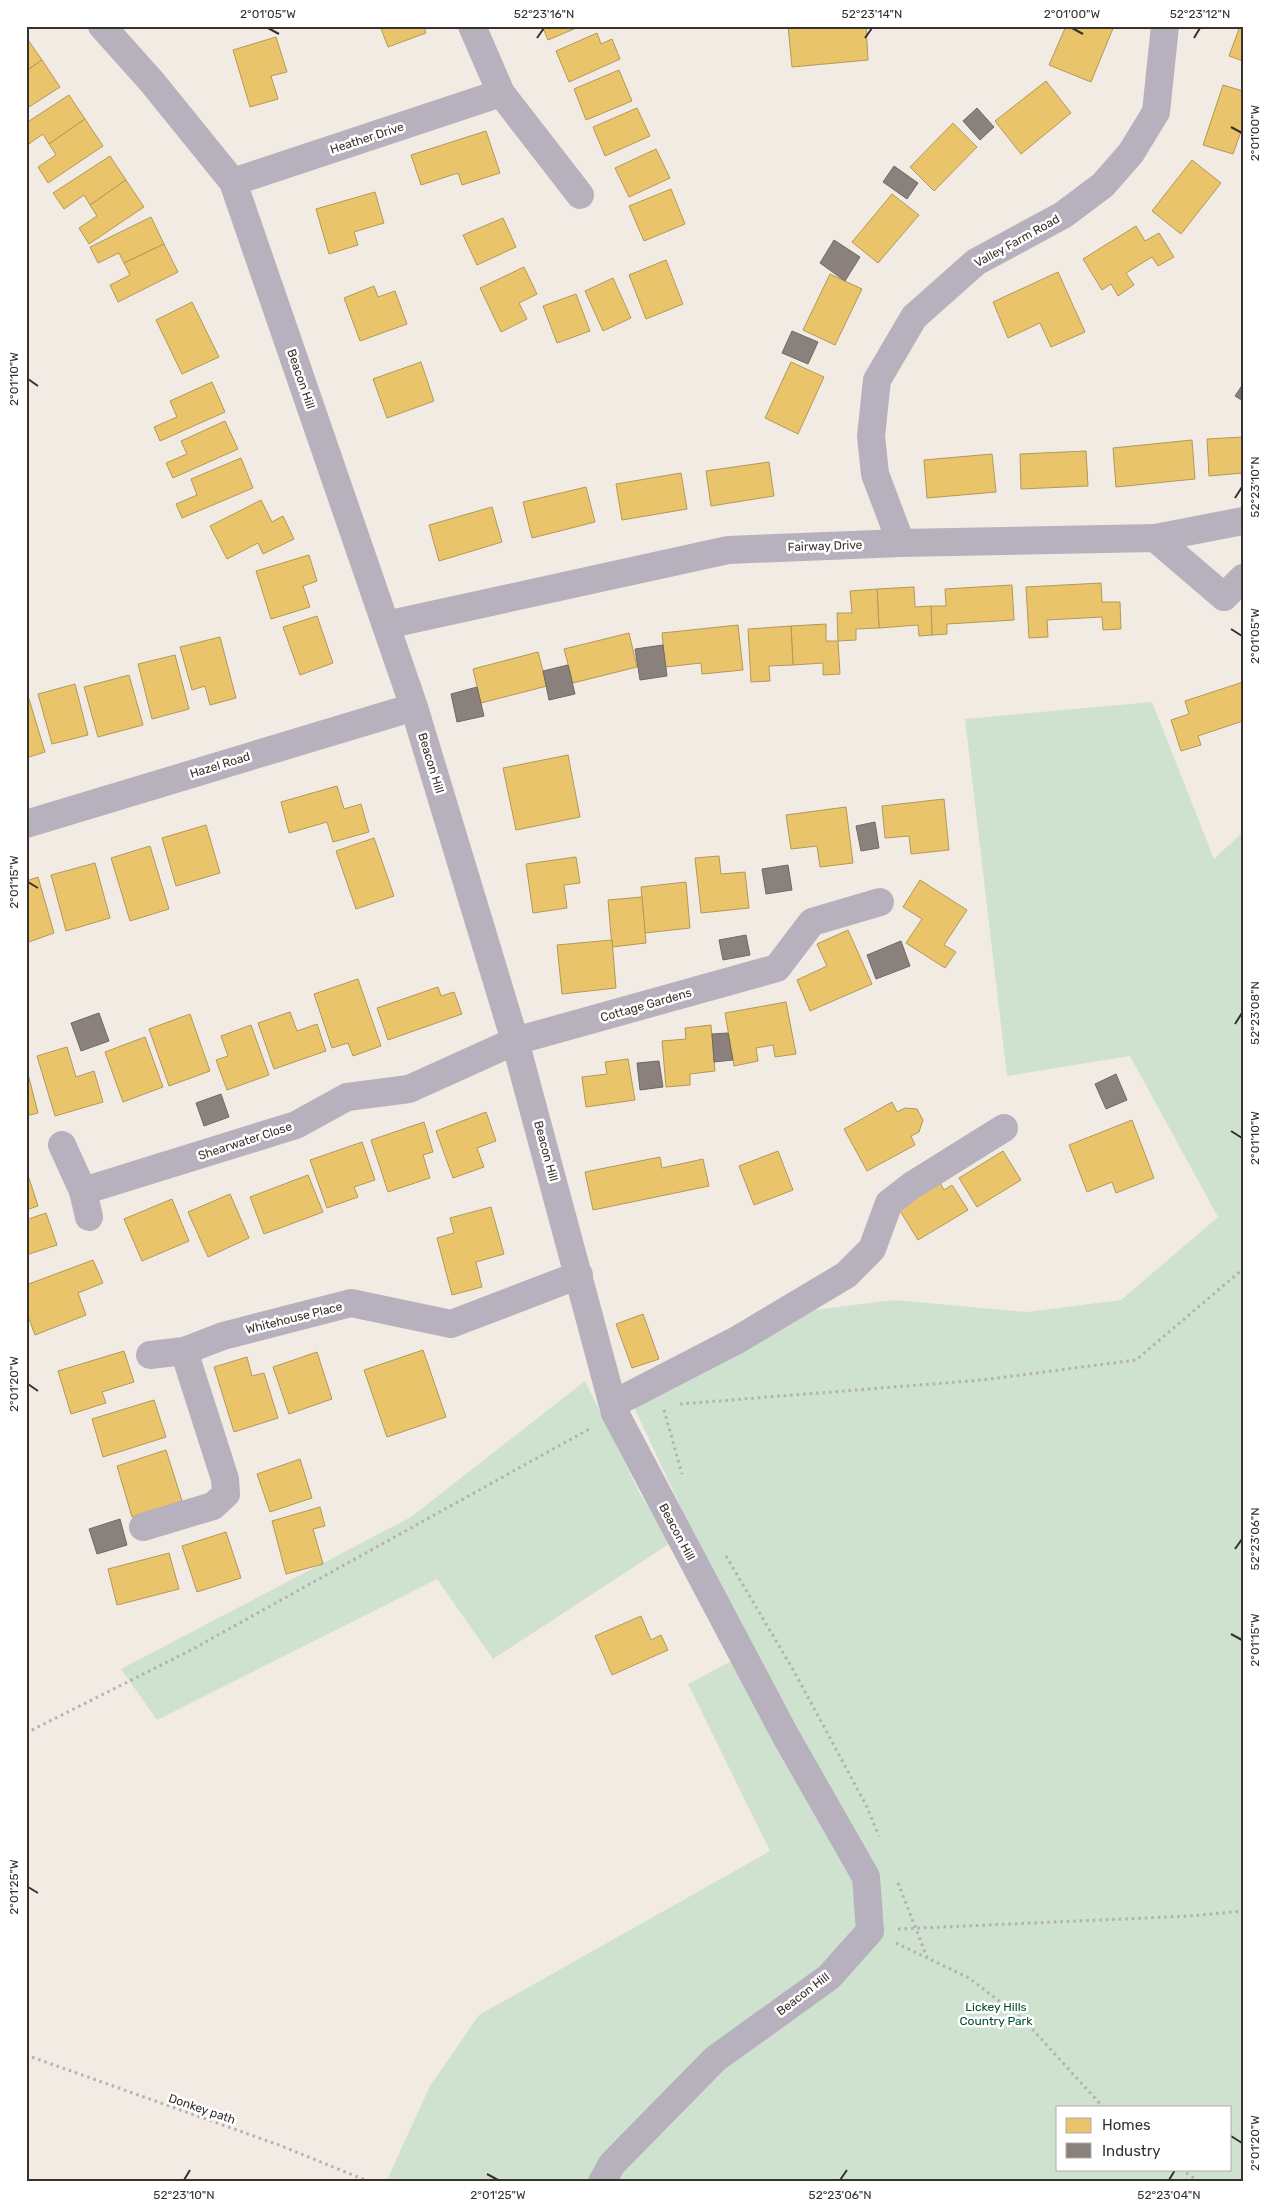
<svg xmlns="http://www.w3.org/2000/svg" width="1269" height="2208" font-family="Rubik,sans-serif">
	<rect width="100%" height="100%" fill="#f2ebe4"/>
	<g fill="#cfe1cf" fill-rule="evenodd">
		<path d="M1152,702L1214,859L1243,832V2182H386L430,2086L479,2015L770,1851L688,1684L745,1654L693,1533L632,1403L757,1317L894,1300L1027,1312L1121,1300L1218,1217L1130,1056L1007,1076L965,719ZM1058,2107H1230V2169H1058Z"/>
		<path d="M585,1381L640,1494L672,1542L493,1659L437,1579L157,1720L121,1669L411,1517Z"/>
	</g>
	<g fill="#e9c46a" stroke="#b39857">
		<path d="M380,26H424L426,33L388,47Z"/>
		<path d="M542,26H581L548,40Z"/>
		<path d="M788,26H866L868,60L792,67Z"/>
		<path d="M1066,26H1114L1091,82L1049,65Z"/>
		<path d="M1240,26H1243V61L1229,56Z"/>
		<path d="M597,33L601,44L612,39L620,59L569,82L556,51Z"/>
		<path d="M26,37L42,60L26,71Z"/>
		<path d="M276,37L287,72L271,76L278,99L250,107L233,50Z"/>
		<path d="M42,60L60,87L26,109V71Z"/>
		<path d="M619,70L632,101L586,120L574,89Z"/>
		<path d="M1046,81L1071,113L1021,154L995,121Z"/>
		<path d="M1223,85L1243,91V126L1233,154L1203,145Z"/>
		<path d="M69,95L85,119L49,144L43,134L26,146V123Z"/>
		<path d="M637,108L650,136L605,156L593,127Z"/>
		<path d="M85,119L103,146L48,183L38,167L56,155L49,144Z"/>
		<path d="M953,123L977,147L934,191L910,167Z"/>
		<path d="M486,131L500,173L462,185L458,173L421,185L411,155Z"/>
		<path d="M656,149L670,178L629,197L615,168Z"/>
		<path d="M110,156L126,180L90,205L84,195L64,209L53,193Z"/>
		<path d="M1192,160L1221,183L1181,234L1152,211Z"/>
		<path d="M126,180L144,207L89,244L79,228L97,216L90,205Z"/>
		<path d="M671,189L685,224L644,241L629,206Z"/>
		<path d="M375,192L384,223L354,232L358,245L329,254L316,209Z"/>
		<path d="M892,194L919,215L878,263L852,242Z"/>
		<path d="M151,217L164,244L124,263L119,253L98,263L90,247Z"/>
		<path d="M503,218L516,247L477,265L463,235Z"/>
		<path d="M1136,226L1145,241L1159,233L1174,257L1158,266L1152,257L1126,273L1134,285L1118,296L1111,284L1102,290L1083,259Z"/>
		<path d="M164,244L178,272L118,302L110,285L130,275L124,263Z"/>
		<path d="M666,260L683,304L646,319L629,275Z"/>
		<path d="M524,267L537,294L519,303L527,319L501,332L480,288Z"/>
		<path d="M1058,272L1085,332L1051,347L1040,323L1008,338L993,302Z"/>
		<path d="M830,274L862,289L835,345L803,330Z"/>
		<path d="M613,278L631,318L603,331L585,291Z"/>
		<path d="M374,286L378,297L395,291L407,324L360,341L344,298Z"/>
		<path d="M576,294L590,331L557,343L543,306Z"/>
		<path d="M192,302L219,357L182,374L156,320Z"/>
		<path d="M421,362L434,401L387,418L373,379Z"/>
		<path d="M791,362L824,377L798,434L765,418Z"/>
		<path d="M212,382L225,412L160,441L154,427L177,417L170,401Z"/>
		<path d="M225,421L238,449L173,478L166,463L187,454L181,441Z"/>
		<path d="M1243,437V473L1209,476L1207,439Z"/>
		<path d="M1192,440L1195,479L1116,487L1113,448Z"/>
		<path d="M1086,451L1088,486L1021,489L1020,454Z"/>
		<path d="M992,454L996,492L927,498L924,460Z"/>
		<path d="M241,458L253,488L182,518L176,504L197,495L191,479Z"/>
		<path d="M769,462L774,496L711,506L706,471Z"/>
		<path d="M681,473L687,509L622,520L616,484Z"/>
		<path d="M586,487L595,522L532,538L523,502Z"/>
		<path d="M261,500L272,522L283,516L294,539L263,554L258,543L227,559L210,526Z"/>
		<path d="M492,507L502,542L439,561L429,525Z"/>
		<path d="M309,555L317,581L303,586L310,607L271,619L256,571Z"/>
		<path d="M1101,583L1102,602H1120L1121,629L1103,630L1102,617L1047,620L1048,637L1029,638L1026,587Z"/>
		<path d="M1012,585L1014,620L947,624V634L932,635L931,606H946L945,589Z"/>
		<path d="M914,587L915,607L931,606L932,635L919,636L918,625L879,628L877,589Z"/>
		<path d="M877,589L879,628L856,629V640L838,641L837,613H852L850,591Z"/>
		<path d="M317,616L333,663L300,675L283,627Z"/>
		<path d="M826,624V641H838L840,674L823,675V663L793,665L791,626Z"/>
		<path d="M738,625L743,670L702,674L701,663L665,667L662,633Z"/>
		<path d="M791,626L793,665L769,666L770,681L751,682L748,629Z"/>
		<path d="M629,633L637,667L573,683L564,649Z"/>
		<path d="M220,637L236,698L210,705L205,686L192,690L180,647Z"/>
		<path d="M538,652L547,686L481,703L473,669Z"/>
		<path d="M175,655L189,709L152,719L138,664Z"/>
		<path d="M129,675L143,725L98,737L84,687Z"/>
		<path d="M1243,682V721L1198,736L1201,745L1181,751L1171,720L1189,714L1185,701Z"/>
		<path d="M75,684L88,735L52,744L38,694Z"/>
		<path d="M29,699L45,752L26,758V700Z"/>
		<path d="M568,755L580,817L516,830L503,768Z"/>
		<path d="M337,786L344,809L361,804L369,832L333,842L327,822L289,833L281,802Z"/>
		<path d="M944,799L949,850L911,854L909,836L885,838L882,806Z"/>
		<path d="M846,807L853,863L820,867L817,846L791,849L786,815Z"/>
		<path d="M206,825L220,873L176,886L162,838Z"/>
		<path d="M374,838L394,896L356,909L336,851Z"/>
		<path d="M150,846L169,909L130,921L111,858Z"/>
		<path d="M719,856L721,874L745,872L749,908L701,913L695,858Z"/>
		<path d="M576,857L580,883L564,885L567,908L533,913L526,864Z"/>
		<path d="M95,863L110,918L66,931L51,875Z"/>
		<path d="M38,877L54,933L26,943V881Z"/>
		<path d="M920,880L967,910L944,945L956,952L945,968L906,943L922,919L903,907Z"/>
		<path d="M686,882L690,928L645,933L641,887Z"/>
		<path d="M642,897L646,943L612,947L608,900Z"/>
		<path d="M848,930L872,984L810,1011L797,980L827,966L817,944Z"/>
		<path d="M612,940L616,988L562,994L557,945Z"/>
		<path d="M358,979L381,1046L353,1056L348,1043L332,1048L314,994Z"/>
		<path d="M438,987L441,996L454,992L462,1014L388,1040L377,1008Z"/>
		<path d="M786,1002L796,1054L775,1057L773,1045L756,1048L758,1061L734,1066L725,1013Z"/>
		<path d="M290,1012L297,1031L317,1024L326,1051L274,1069L258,1023Z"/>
		<path d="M190,1014L210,1071L169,1086L149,1029Z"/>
		<path d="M251,1025L269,1075L227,1090L216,1060L228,1056L221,1036Z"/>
		<path d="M711,1025L715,1071L690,1074V1085L666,1087L662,1041L686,1039L685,1028Z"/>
		<path d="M145,1037L163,1087L123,1102L105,1052Z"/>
		<path d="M67,1047L76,1077L94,1071L103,1102L55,1116L37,1056Z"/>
		<path d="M628,1059L635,1100L586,1107L582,1077L607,1074L605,1062Z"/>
		<path d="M26,1066L38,1113L26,1116Z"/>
		<path d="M892,1102L897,1112L905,1108L917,1109L923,1120L919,1132L911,1136L915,1145L867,1171L844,1129Z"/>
		<path d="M486,1112L496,1141L477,1148L484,1167L453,1178L436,1131Z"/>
		<path d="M1132,1120L1154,1178L1116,1193L1112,1182L1087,1192L1069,1145Z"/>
		<path d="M424,1122L433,1152L423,1155L430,1178L388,1192L371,1140Z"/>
		<path d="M362,1142L375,1180L354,1187L358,1197L327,1208L310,1160Z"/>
		<path d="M778,1151L793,1190L754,1205L739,1166Z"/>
		<path d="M1003,1151L1021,1180L977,1207L959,1178Z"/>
		<path d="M660,1157L662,1168L703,1159L709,1186L593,1210L585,1172Z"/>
		<path d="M26,1169L38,1206L26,1210Z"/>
		<path d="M308,1175L323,1212L264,1234L250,1197Z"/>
		<path d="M939,1181L944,1190L952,1185L968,1210L918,1240L897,1206Z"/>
		<path d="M230,1194L249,1238L208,1257L188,1212Z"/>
		<path d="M172,1199L189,1241L142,1261L124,1219Z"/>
		<path d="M491,1207L504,1254L476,1262L482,1287L452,1295L437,1238L454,1233L450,1218Z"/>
		<path d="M46,1213L57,1245L26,1255V1220Z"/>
		<path d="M93,1260L103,1283L78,1293L86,1315L35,1335L26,1311V1285Z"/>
		<path d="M643,1314L659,1359L632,1368L616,1324Z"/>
		<path d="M423,1350L446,1417L387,1437L364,1370Z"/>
		<path d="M124,1351L134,1382L102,1392L106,1403L71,1414L58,1371Z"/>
		<path d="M317,1352L332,1399L289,1414L273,1367Z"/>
		<path d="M247,1357L252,1376L264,1373L278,1418L234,1432L214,1367Z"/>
		<path d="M154,1400L166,1437L103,1457L92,1419Z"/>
		<path d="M166,1450L182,1501L132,1517L117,1466Z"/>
		<path d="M300,1459L312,1498L270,1512L257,1474Z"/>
		<path d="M320,1507L325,1526L313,1529L323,1564L286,1574L272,1521Z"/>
		<path d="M226,1532L241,1578L197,1592L182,1546Z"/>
		<path d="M169,1553L179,1589L117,1605L108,1569Z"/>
		<path d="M641,1616L651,1640L661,1635L668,1650L612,1675L595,1636Z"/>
	</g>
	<g fill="#8a817c" stroke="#716964">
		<path d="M977,108L994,127L980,140L963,121Z"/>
		<path d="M894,166L918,183L907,199L883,182Z"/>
		<path d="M834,240L860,257L845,281L820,263Z"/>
		<path d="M792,331L818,342L808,364L782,353Z"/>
		<path d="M1243,384V401L1235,396Z"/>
		<path d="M663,645L667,676L640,680L635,649Z"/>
		<path d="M568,665L575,694L549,700L543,671Z"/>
		<path d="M477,687L484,716L457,722L451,694Z"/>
		<path d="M875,822L879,848L861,851L856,826Z"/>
		<path d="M788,865L792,890L766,894L762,869Z"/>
		<path d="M746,935L750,955L723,960L719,940Z"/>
		<path d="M901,941L910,966L876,979L867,955Z"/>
		<path d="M99,1013L109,1041L81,1051L71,1023Z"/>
		<path d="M728,1033L733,1060L714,1062L712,1034Z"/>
		<path d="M659,1061L663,1087L640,1090L637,1063Z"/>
		<path d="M1116,1074L1127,1100L1106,1109L1095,1084Z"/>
		<path d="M221,1094L229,1117L204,1126L196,1103Z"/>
		<path d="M120,1519L127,1545L97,1554L89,1529Z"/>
	</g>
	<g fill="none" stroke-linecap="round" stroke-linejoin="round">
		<g stroke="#b5afb4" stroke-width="3" stroke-dasharray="2.5 4" stroke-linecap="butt">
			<path d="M680,1404L982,1380L1136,1360L1243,1269"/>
			<path d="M664,1410L682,1474"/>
			<path d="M726,1556L795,1673L867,1807L879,1836"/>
			<path d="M26,1733L191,1650L591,1428"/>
			<path d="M898,1883L927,1957"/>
			<path d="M898,1929L1190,1916L1243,1911"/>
			<path d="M896,1943L969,1978L1024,2020L1103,2107"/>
			<path d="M26,2055L279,2145L370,2182"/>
			<path d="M1181,2169L1199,2182"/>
		</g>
		<g stroke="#b7b1be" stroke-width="28">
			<path d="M102,26L152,82L233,182L414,707L515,1041L615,1413L784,1733L866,1877L870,1931L829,1977L715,2059L612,2164L602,2182"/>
			<path d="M472,26L501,93L580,195"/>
			<path d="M233,182L501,93"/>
			<path d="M1155,538L1243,521"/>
			<path d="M901,543L875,474L871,436L877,380L914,317L976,262L1063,215L1103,185L1131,153L1156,112L1165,26"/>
			<path d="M386,625L728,550L901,543L1155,538L1224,597L1243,578"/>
			<path d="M26,824L414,707"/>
			<path d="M62,1145L83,1191L89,1217"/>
			<path d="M83,1191L296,1125L347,1097L409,1089L515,1041L777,968L812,922L880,902"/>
			<path d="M150,1355L184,1351L223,1336L351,1303L451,1324L579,1275"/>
			<path d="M613,1404L737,1340L846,1275L872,1249L889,1203L911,1186L1004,1128"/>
			<path d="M143,1527L213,1506L226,1494L225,1479L184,1351"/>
		</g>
	</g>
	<path fill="none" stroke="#36312c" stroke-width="2" d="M268,28L279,34M1072,28L1083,34M537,38L544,28M865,38L872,28M1194,38L1200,28M1231,127L1242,133M28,379L38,386M1235,498L1242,487M1231,629L1242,636M28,882L38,888M1235,1024L1242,1013M1231,1131L1242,1138M28,1384L38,1391M1235,1549L1242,1539M1231,1634L1242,1640M28,1887L38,1893M1231,2136L1242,2143M487,2174L498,2180M184,2180L190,2170M840,2180L847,2170M1169,2180L1175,2170"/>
	<g text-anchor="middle" stroke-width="5" stroke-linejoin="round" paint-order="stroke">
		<g font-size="12" fill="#36312c" stroke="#fff">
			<text transform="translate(367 138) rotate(-18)" y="4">Heather Drive</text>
			<text transform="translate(1017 241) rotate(-29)" y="4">Valley Farm Road</text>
			<text transform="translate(301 379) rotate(71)" y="4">Beacon Hill</text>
			<text transform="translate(825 546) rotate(-2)" y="4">Fairway Drive</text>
			<text transform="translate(431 763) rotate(73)" y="4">Beacon Hill</text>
			<text transform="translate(220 765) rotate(-17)" y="4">Hazel Road</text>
			<text transform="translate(646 1005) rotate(-16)" y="4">Cottage Gardens</text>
			<text transform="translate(245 1141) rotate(-18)" y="4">Shearwater Close</text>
			<text transform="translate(546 1151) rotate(75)" y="4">Beacon Hill</text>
			<text transform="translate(294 1318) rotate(-14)" y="4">Whitehouse Place</text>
			<text transform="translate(677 1532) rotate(62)" y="4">Beacon Hill</text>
			<text transform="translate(803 1994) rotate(-37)" y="4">Beacon Hill</text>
			<text transform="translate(202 2109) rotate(19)" y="4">Donkey path</text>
		</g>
		<g font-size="12" fill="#014f2a" stroke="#fff">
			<text x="996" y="2011">Lickey Hills<tspan x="996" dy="14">Country Park</tspan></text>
		</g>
	</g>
	<rect width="1269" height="2208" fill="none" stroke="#ffffff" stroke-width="55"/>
	<rect x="1056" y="2106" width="175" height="65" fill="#ffffff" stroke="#afadab"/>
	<rect x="1066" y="2118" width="25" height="15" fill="#e9c46a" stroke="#afadab"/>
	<text x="1102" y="2130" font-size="15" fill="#36312c">Homes</text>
	<rect x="1066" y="2143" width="25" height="15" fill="#8a817c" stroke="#afadab"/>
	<text x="1102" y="2156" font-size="15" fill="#36312c">Industry</text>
	<rect x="28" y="28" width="1214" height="2152" fill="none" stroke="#36312c" stroke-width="2"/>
	<g font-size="12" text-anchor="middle" fill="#36312c">
		<text x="268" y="18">2°01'05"W</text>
		<text x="544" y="18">52°23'16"N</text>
		<text x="872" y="18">52°23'14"N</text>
		<text x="1072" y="18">2°01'00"W</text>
		<text x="1200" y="18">52°23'12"N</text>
		<text transform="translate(1255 133) rotate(-90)" y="4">2°01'00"W</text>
		<text transform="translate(14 379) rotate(-90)" y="4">2°01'10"W</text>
		<text transform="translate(1255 487) rotate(-90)" y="4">52°23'10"N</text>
		<text transform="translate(1255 636) rotate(-90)" y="4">2°01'05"W</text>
		<text transform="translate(14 882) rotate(-90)" y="4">2°01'15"W</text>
		<text transform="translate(1255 1013) rotate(-90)" y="4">52°23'08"N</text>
		<text transform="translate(1255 1138) rotate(-90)" y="4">2°01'10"W</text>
		<text transform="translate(14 1384) rotate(-90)" y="4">2°01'20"W</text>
		<text transform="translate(1255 1539) rotate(-90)" y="4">52°23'06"N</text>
		<text transform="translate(1255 1640) rotate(-90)" y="4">2°01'15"W</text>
		<text transform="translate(14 1887) rotate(-90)" y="4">2°01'25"W</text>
		<text transform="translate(1255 2143) rotate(-90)" y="4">2°01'20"W</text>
		<text x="184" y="2199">52°23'10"N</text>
		<text x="498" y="2199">2°01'25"W</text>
		<text x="840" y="2199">52°23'06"N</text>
		<text x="1169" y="2199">52°23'04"N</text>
	</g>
</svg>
